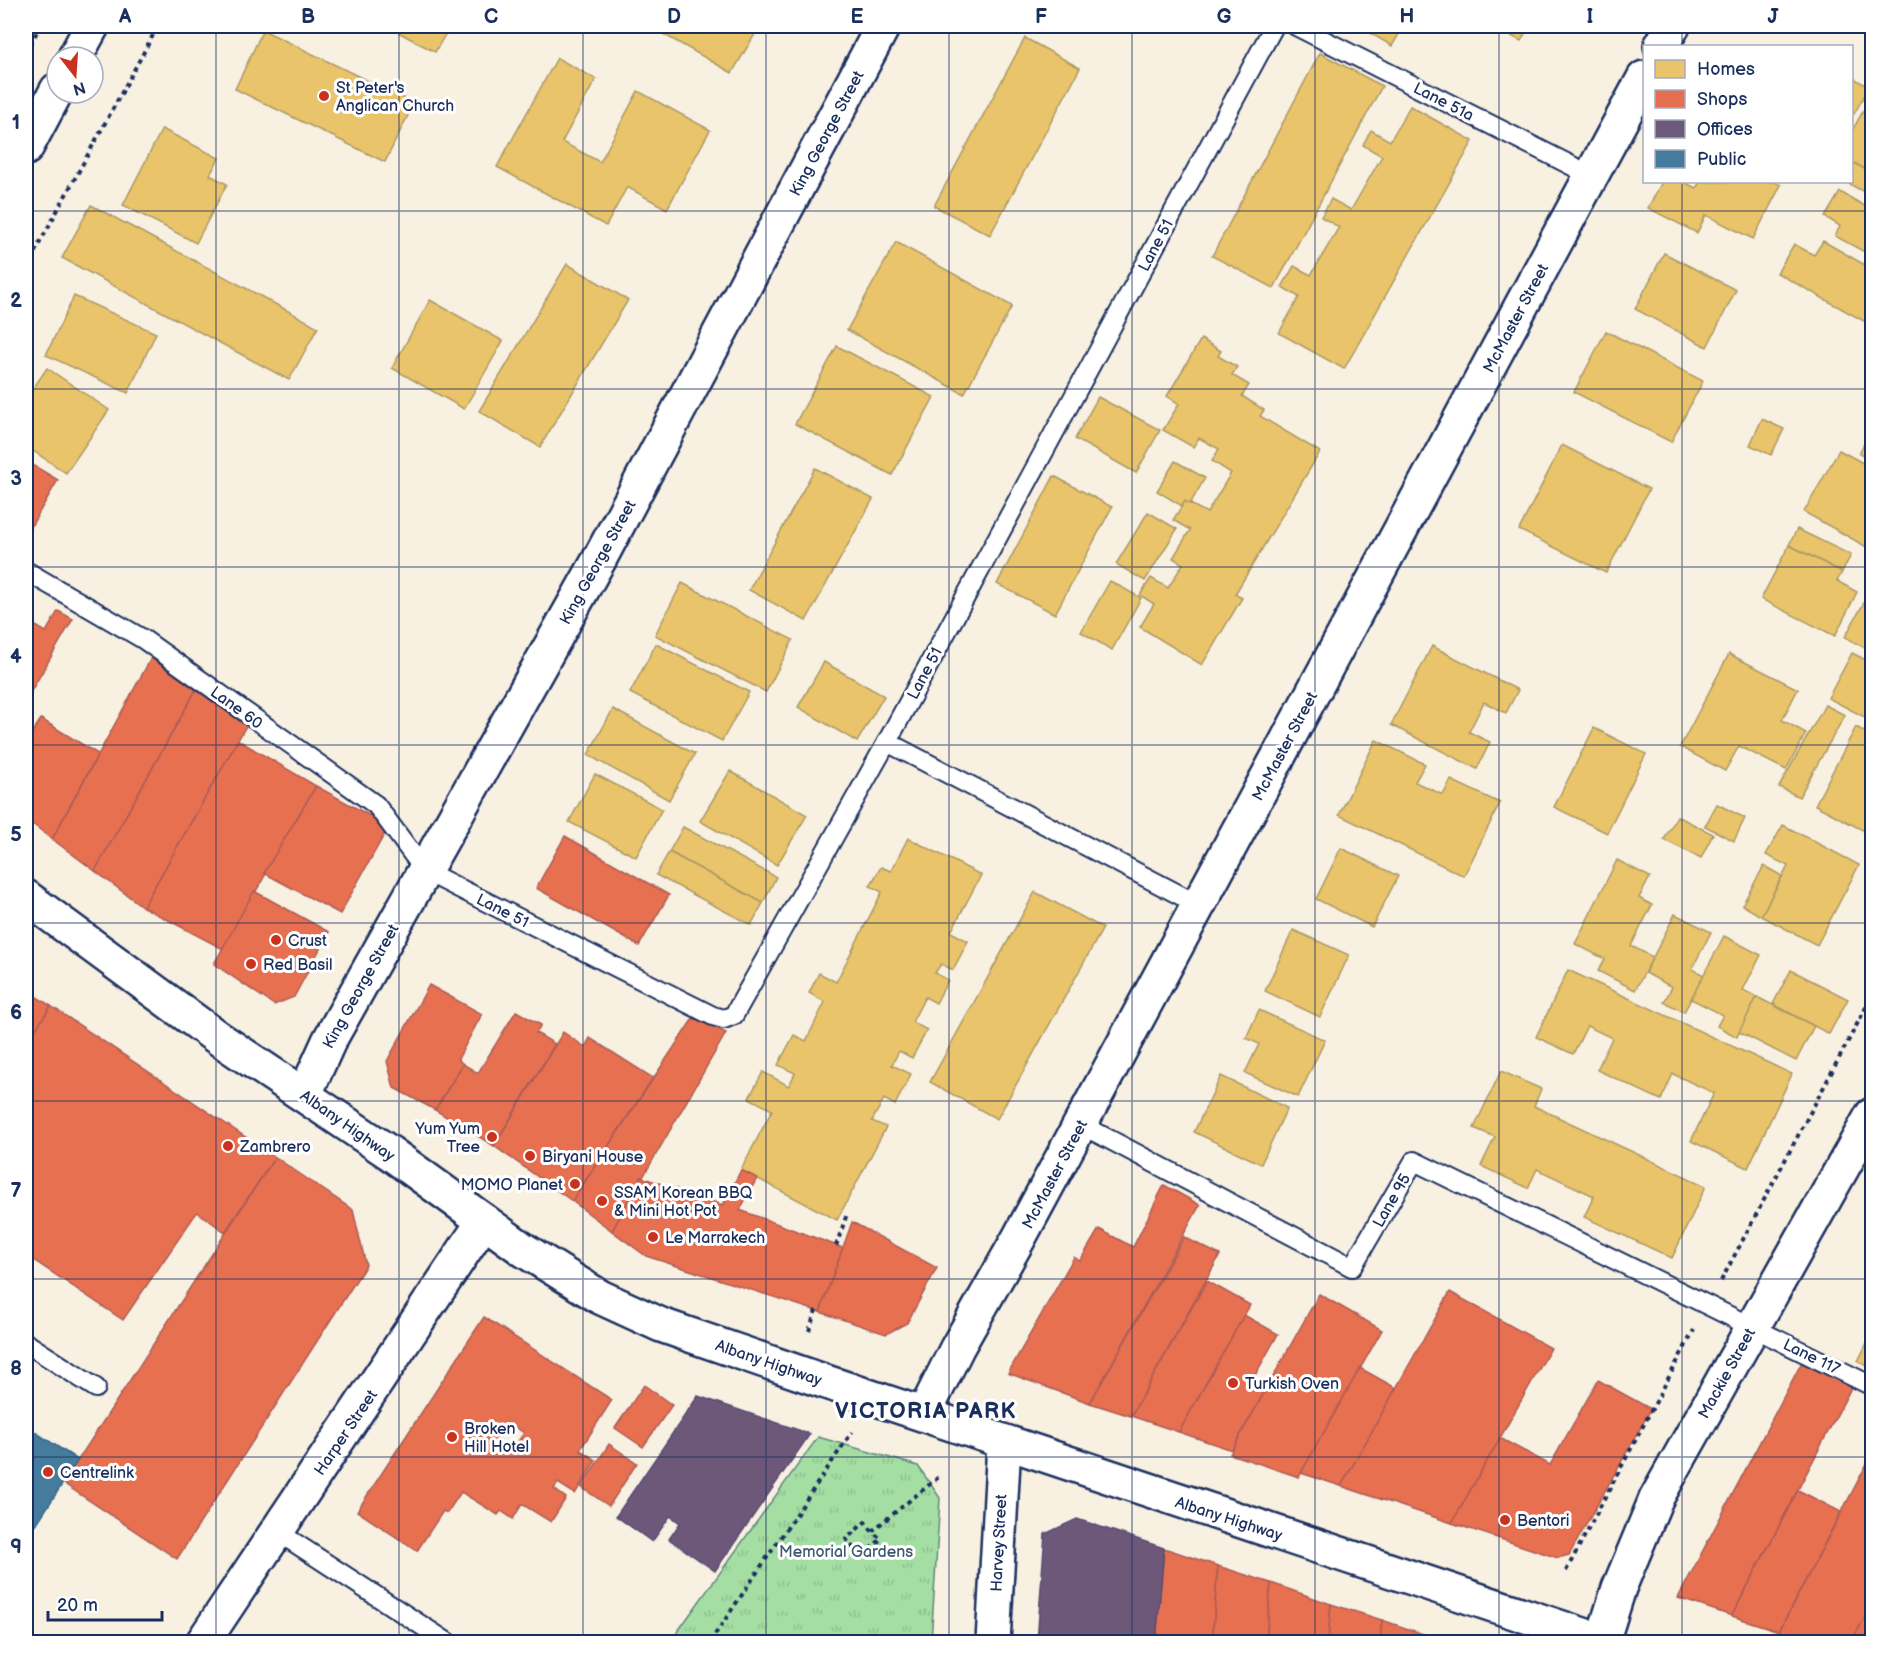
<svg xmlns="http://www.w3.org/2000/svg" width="1898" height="1668" font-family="'Balsamiq Sans',sans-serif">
	<defs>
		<pattern id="grass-tufts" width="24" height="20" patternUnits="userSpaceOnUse" patternTransform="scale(1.5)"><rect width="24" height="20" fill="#a4dea3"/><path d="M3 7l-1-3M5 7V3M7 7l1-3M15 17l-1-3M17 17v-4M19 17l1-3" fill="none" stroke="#8dbf8f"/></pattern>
	</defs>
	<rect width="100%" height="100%" fill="#f8f1e2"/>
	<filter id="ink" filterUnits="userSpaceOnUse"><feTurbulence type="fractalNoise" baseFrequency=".0167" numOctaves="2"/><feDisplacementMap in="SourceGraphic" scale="12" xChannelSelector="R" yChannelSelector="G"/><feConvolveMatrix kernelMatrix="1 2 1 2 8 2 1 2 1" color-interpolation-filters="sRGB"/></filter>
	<g filter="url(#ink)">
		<path fill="url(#grass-tufts)" stroke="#608680" stroke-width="1.5" d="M818,1437L918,1466L940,1498L931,1642H670Z"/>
		<g fill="#e9c46a" stroke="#ab9766" stroke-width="1.5">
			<path d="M387,26H450L435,52Z"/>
			<path d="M649,26H752L758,29L732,73Z"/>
			<path d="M1358,26H1404L1392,46Z"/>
			<path d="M1492,26H1529L1521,41Z"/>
			<path d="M263,30L414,103L385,162L235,89Z"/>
			<path d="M1025,38L1080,68L990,235L934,206Z"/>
			<path d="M1320,53L1382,86L1274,288L1212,256Z"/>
			<path d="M557,58L596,79L562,142L600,162L638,91L710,130L667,209L627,187L606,226L497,167Z"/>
			<path d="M1852,77L1869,87L1854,114L1852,112Z"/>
			<path d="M1872,95V173L1852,162V131Z"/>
			<path d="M1410,106L1473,141L1344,369L1279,333L1299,297L1282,287L1294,266L1311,275L1339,227L1321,217L1331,199L1351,210L1382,156L1363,145L1371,130L1390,141Z"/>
			<path d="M162,129L219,158L210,175L227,184L196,243L123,205Z"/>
			<path d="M1852,162L1872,173L1862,191L1846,182H1852Z"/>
			<path d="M1662,182H1684L1696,188L1700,182H1775L1781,185L1753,239L1706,215L1697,233L1648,208Z"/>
			<path d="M1840,192L1872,210V256L1835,236L1840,226L1825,217Z"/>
			<path d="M91,205L318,327L289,380L62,258Z"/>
			<path d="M1823,241L1872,269L1871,325L1777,273L1794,244L1814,255Z"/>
			<path d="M896,242L1012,306L964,394L847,330Z"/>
			<path d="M1664,253L1736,290L1707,347L1635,309Z"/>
			<path d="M567,264L628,300L540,447L479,411Z"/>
			<path d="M74,296L156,333L128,393L46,355Z"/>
			<path d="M430,300L503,341L464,409L392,368Z"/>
			<path d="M1606,331L1703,381L1671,442L1574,392Z"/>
			<path d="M1201,339L1221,351L1218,356L1237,367L1232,375L1249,385L1242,396L1264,410L1260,416L1320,452L1235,594L1242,598L1202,665L1140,627L1154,604L1140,595L1151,578L1168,588L1183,564L1173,558L1190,530L1173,520L1185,501L1207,513L1231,473L1212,461L1219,449L1199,438L1193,447L1163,430L1179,404L1167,396Z"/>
			<path d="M837,346L934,397L892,475L795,424Z"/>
			<path d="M47,368L109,410L66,473L26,446V399Z"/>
			<path d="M1098,397L1160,430L1136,473L1075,439Z"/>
			<path d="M1762,419L1784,429L1771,455L1750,445Z"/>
			<path d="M1872,429V460L1859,453Z"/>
			<path d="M1562,445L1649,489L1606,573L1519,530Z"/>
			<path d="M1839,450L1872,468V550L1804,512Z"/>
			<path d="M1175,461L1205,478L1190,504L1185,501L1182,506L1157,491Z"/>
			<path d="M815,468L873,499L806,621L749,590Z"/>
			<path d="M1054,476L1112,507L1055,614L997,584Z"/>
			<path d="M1148,512L1177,529L1145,581L1116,564Z"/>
			<path d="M1797,529L1851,555L1842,572L1789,545Z"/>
			<path d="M1789,545L1842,572L1837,581L1857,592L1835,636L1761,599Z"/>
			<path d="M1110,581L1141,598L1112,650L1081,632Z"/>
			<path d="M682,583L793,640L766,692L655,635Z"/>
			<path d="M1871,590L1872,591V652L1845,637Z"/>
			<path d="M656,644L749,692L722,741L630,693Z"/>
			<path d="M1432,646L1518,690L1506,713L1484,702L1469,732L1490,742L1477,769L1391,725Z"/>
			<path d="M1852,653L1872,663V721L1828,698Z"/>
			<path d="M1729,654L1798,689L1782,720L1806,733L1786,770L1739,746L1725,771L1680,747Z"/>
			<path d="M824,662L884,696L857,742L798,707Z"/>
			<path d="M1825,705L1845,715L1799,797L1779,787Z"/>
			<path d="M613,709L695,754L669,800L588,755Z"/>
			<path d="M1856,727L1872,736V835L1815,805Z"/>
			<path d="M1594,728L1646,754L1607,833L1554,807Z"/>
			<path d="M1376,740L1425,764L1415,782L1443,795L1451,780L1500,803L1464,876L1339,815Z"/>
			<path d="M730,771L807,815L777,865L700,821Z"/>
			<path d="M595,774L662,809L636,857L569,822Z"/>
			<path d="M1717,804L1745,818L1734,841L1705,826Z"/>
			<path d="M1677,816L1713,834L1701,858L1664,840Z"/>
			<path d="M1783,825L1859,865L1817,945L1761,916L1788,866L1766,855Z"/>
			<path d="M683,827L776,877L763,903L669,852Z"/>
			<path d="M908,838L981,875L951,932L968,941L953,970L941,964L935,973L948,980L936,1003L925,997L912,1022L927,1030L912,1058L899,1051L892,1065L911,1074L895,1105L884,1099L872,1121L886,1127L837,1220L741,1170L772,1110L749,1098L763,1072L789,1086L795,1073L778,1065L794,1035L806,1041L825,1002L809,993L819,973L836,982L882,892L870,886L881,867L891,871Z"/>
			<path d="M1341,848L1398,876L1372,927L1316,899Z"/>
			<path d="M669,852L763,903L751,925L656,875Z"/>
			<path d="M1617,860L1650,877L1639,898L1652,905L1631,946L1653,957L1635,990L1598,971L1605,959L1575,944Z"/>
			<path d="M1764,866L1782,876L1761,916L1742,905Z"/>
			<path d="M1035,892L1103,928L997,1119L930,1082Z"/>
			<path d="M1675,914L1711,932L1692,969L1704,975L1684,1012L1664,1002L1672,987L1645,973Z"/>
			<path d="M1293,930L1349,955L1320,1017L1265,991Z"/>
			<path d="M1724,936L1761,955L1743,990L1757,997L1737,1037L1717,1026L1723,1015L1691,999Z"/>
			<path d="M1568,970L1792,1074L1748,1168L1691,1141L1714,1093L1673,1074L1661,1100L1597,1070L1612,1038L1587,1026L1573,1054L1536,1037Z"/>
			<path d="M1791,970L1848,999L1829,1034L1773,1004Z"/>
			<path d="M1757,997L1814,1026L1796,1061L1739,1032Z"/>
			<path d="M1259,1010L1325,1040L1298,1097L1245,1073L1259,1044L1246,1038Z"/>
			<path d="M1501,1071L1541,1089L1534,1106L1706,1186L1672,1258L1584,1217L1594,1196L1537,1169L1528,1188L1481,1166L1495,1137L1474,1128Z"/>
			<path d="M1221,1076L1287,1108L1261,1164L1194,1132Z"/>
			<path d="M1872,1333V1369L1858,1361Z"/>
		</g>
		<g fill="#e76f51" stroke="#aa5c55" stroke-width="1.5" fill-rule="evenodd">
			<path d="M26,461L58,480L26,535Z"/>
			<path d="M58,611L73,619L26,700V620L46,632Z"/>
			<path d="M151,658L196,690L95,871L52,839Z"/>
			<path d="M196,690L246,726L143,907L95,871Z"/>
			<path d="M41,719L98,754L52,839L26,819V742Z"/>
			<path d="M238,740L316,786L223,949L143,907Z"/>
			<path d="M316,786L389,826L340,914L264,873Z"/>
			<path d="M565,836L669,895L639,946L536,888Z"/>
			<path d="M254,891L329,932L294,997L274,1005L214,964Z"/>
			<path d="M429,985L482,1014L458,1059L463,1064L435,1110L394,1088L387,1061Z"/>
			<path d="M26,990L51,1006L26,1044Z"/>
			<path d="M51,1006L275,1157L225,1232L197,1212L123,1320L26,1255V1044Z"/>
			<path d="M516,1011L541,1025L536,1033L555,1044L494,1146L435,1110L463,1064L478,1073Z"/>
			<path d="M694,1017L726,1033L612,1231L572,1201Z"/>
			<path d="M563,1032L585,1047L590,1038L653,1078L572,1201L494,1146Z"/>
			<path d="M275,1157L353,1210L366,1265L177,1559L63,1483Z"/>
			<path d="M741,1170L757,1178L740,1210L843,1248L820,1312L646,1256L612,1231L641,1177L723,1205Z"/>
			<path d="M1164,1185L1200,1205L1090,1403L1008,1373L1074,1257L1080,1261L1099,1229L1133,1247Z"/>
			<path d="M852,1222L937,1268L907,1323L886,1334L820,1312Z"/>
			<path d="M1184,1237L1220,1255L1131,1416L1090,1403Z"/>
			<path d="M1207,1281L1250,1305L1179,1432L1131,1416Z"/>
			<path d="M1450,1292L1551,1348L1452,1523L1341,1486Z"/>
			<path d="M1319,1294L1382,1330L1299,1477L1230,1454Z"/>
			<path d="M1244,1315L1278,1334L1253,1379L1267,1387L1232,1450L1179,1432Z"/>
			<path d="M484,1317L612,1400L580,1450L596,1460L575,1494L558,1483L554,1489L566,1498L551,1522L522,1504L513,1519L501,1511L498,1515L461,1492L447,1513L443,1511L417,1551L357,1511ZM509,1423L524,1433L512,1450L497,1440Z"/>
			<path d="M1804,1358L1853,1384L1732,1616L1678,1598Z"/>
			<path d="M1360,1368L1396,1388L1341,1486L1301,1473Z"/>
			<path d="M1598,1380L1651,1409L1569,1555L1558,1558L1452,1523L1500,1438L1550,1465Z"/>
			<path d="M644,1385L672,1405L643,1447L615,1428Z"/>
			<path d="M609,1444L637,1463L609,1506L581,1487Z"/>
			<path d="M1872,1454L1871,1607L1851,1642H1814L1779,1631Z"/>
			<path d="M1798,1490L1841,1512L1779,1631L1732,1616Z"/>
			<path d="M1164,1548L1218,1566L1212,1642H1156Z"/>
			<path d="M1218,1566L1271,1583L1266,1642H1212Z"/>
			<path d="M1271,1583L1331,1604L1328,1642H1266Z"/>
			<path d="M1331,1604L1382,1620L1380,1642H1328Z"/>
			<path d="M1871,1607L1872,1642H1851Z"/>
			<path d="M1382,1620L1441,1640V1642H1380Z"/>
		</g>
		<g fill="#6d597a" stroke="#544c72" stroke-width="1.5">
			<path d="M698,1396L810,1434L715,1571L669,1539L680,1523L670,1516L652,1542L616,1516Z"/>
			<path d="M1077,1519L1164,1548L1156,1642H1037L1045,1534Z"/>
		</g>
		<g fill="#457b9d" stroke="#38648a" stroke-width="1.5">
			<path d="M26,1426L78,1460L26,1540Z"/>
			<path d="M391,1635L403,1642H386Z"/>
		</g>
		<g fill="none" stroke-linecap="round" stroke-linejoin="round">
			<defs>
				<g id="service">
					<path d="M1296,26L1592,176"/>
					<path d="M26,571L143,639L376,805L425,871L713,1016L724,1019L734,1015L887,742L1274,26"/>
					<path d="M887,742L1199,905"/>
					<path d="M1080,1124L1352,1267L1414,1161L1872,1386"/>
					<path d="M26,1343L96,1388"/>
					<path d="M278,1532L447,1642"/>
				</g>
				<g id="minor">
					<path d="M1661,46L1673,26"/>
					<path d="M75,57L92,26"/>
					<path d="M26,148L57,90"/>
					<path d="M305,1094L329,1041L599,560L883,26"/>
					<path d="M924,1414L957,1348L1019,1238L1644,78"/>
					<path d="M203,1642L484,1221"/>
					<path d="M993,1642L1004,1443"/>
					<path d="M1602,1642L1619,1588L1656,1499L1872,1115"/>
				</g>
				<path id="secondary" d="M26,897L218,1038L390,1153L524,1250L600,1297L661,1325L829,1383L1604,1642"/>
			</defs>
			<use href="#service" stroke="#1b2f5e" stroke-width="22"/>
			<use href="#minor" stroke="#1b2f5e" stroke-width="38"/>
			<use href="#secondary" stroke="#1b2f5e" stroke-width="38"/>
			<g stroke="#1b2f5e" stroke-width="4" stroke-dasharray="4.5 4.5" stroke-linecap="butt">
				<path d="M26,52L40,26"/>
				<path d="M26,268L158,26"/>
				<path d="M836,1246L847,1214"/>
				<path d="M1721,1281L1872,996"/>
				<path d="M809,1331L816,1310"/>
				<path d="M872,1531L865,1522L846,1539L861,1557L881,1539L872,1531L940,1476"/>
				<path d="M1566,1571L1694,1330"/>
				<path d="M710,1642L852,1432"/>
			</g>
			<use href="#service" stroke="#fff" stroke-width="18"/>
			<use href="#minor" stroke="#fff" stroke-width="33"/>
			<use href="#secondary" stroke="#fff" stroke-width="33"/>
		</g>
	</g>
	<path fill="none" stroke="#1b2f5e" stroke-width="1.5" stroke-opacity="0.55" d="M216,26V1642M399,26V1642M583,26V1642M766,26V1642M949,26V1642M1132,26V1642M1315,26V1642M1499,26V1642M1682,26V46M1682,182V1642M26,211H1872M26,389H1872M26,567H1872M26,745H1872M26,923H1872M26,1101H1872M26,1279H1872M26,1457H1872"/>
	<g fill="#c8321e" stroke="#fff" stroke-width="2">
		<circle cx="324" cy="96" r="6"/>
		<circle cx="276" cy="940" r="6"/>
		<circle cx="251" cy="964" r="6"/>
		<circle cx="492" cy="1137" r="6"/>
		<circle cx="228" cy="1146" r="6"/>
		<circle cx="530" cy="1156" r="6"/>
		<circle cx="575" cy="1184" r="6"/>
		<circle cx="602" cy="1201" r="6"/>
		<circle cx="653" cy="1237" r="6"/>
		<circle cx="1233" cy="1383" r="6"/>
		<circle cx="452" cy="1437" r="6"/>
		<circle cx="48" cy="1472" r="6"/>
		<circle cx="1505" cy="1520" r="6"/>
	</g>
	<g text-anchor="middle" stroke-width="6" stroke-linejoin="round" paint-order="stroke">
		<g font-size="16" fill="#1b2f5e" stroke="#fff" text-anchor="start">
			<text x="336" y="93">St Peter's<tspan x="336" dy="18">Anglican Church</tspan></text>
			<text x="288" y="946">Crust</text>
			<text x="263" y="970">Red Basil</text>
			<text x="480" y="1134" text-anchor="end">Yum Yum<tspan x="480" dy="18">Tree</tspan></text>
			<text x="240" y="1152">Zambrero</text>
			<text x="542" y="1162">Biryani House</text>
			<text x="563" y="1190" text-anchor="end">MOMO Planet</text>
			<text x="614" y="1198">SSAM Korean BBQ<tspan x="614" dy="18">&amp; Mini Hot Pot</tspan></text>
			<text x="665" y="1243">Le Marrakech</text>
			<text x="1245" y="1389">Turkish Oven</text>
			<text x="464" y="1434">Broken<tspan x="464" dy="18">Hill Hotel</tspan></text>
			<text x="60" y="1478">Centrelink</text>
			<text x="1517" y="1526">Bentori</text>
		</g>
		<g font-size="16" fill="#1b2f5e" stroke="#fff">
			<text transform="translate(1444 101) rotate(27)" y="6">Lane 51a</text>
			<text transform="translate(826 133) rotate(-62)" y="6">King George Street</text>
			<text transform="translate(1155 245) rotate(-62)" y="6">Lane 51</text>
			<text transform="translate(1515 318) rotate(-62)" y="6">McMaster Street</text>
			<text transform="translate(597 562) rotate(-61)" y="6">King George Street</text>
			<text transform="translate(924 673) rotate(-62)" y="6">Lane 51</text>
			<text transform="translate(237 707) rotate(36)" y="6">Lane 60</text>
			<text transform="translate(1284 746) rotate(-62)" y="6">McMaster Street</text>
			<text transform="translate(503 910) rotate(27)" y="6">Lane 51</text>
			<text transform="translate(360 986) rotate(-61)" y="6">King George Street</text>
			<text transform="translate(348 1125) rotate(35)" y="6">Albany Highway</text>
			<text transform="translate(1054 1174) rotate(-62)" y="6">McMaster Street</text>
			<text transform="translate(1391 1200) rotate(-60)" y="6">Lane 95</text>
			<text transform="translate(1812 1356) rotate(26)" y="6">Lane 117</text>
			<text transform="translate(769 1362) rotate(19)" y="6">Albany Highway</text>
			<text transform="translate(1726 1373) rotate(-61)" y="6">Mackie Street</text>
			<text transform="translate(345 1432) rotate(-56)" y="6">Harper Street</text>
			<text transform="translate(1229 1518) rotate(18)" y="6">Albany Highway</text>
			<text transform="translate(998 1543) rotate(-87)" y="6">Harvey Street</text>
		</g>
		<g font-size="16" fill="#3d5b6f" stroke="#fff">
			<text x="846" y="1557">Memorial Gardens</text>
		</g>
		<g font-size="22" font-weight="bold" letter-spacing="1.5" fill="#1b2f5e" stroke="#fff">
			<text x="926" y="1418">VICTORIA PARK</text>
		</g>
	</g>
	<rect width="1898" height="1668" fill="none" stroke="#fff" stroke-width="66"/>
	<rect x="1643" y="45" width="210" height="138" fill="#ffffff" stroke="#a4acbf" stroke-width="1.5"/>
	<rect x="1655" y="60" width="30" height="18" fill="#e9c46a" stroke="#a4acbf" stroke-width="1.5"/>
	<text x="1697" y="75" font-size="18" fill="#1b2f5e">Homes</text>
	<rect x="1655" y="90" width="30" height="18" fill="#e76f51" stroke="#a4acbf" stroke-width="1.5"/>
	<text x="1697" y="105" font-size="18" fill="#1b2f5e">Shops</text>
	<rect x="1655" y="120" width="30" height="18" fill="#6d597a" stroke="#a4acbf" stroke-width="1.5"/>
	<text x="1697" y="135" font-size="18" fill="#1b2f5e">Offices</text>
	<rect x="1655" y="150" width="30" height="18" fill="#457b9d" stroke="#a4acbf" stroke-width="1.5"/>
	<text x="1697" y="165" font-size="18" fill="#1b2f5e">Public</text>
	<g transform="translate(75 75) rotate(163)"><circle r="28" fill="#ffffff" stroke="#a4acbf" stroke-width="1.5"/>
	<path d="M0-4.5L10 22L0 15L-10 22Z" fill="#c8321e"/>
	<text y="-9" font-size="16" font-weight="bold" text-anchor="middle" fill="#1b2f5e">N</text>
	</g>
	<path d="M48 1611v9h114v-9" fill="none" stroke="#1b2f5e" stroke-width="3"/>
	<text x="57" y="1611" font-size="18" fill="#1b2f5e" stroke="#ffffff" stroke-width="4.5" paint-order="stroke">20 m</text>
	<rect x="33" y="33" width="1832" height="1602" fill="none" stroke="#1b2f5e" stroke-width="2"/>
	<g font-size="20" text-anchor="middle" font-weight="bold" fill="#1b2f5e">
		<text x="125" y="23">A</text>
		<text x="308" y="23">B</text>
		<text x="491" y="23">C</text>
		<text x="674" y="23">D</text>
		<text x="857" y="23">E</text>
		<text x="1041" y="23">F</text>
		<text x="1224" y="23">G</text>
		<text x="1407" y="23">H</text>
		<text x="1590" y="23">I</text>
		<text x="1773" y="23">J</text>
		<text x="16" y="129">1</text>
		<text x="16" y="307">2</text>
		<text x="16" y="485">3</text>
		<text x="16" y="663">4</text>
		<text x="16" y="841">5</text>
		<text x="16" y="1019">6</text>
		<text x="16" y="1197">7</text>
		<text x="16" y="1375">8</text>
		<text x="16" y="1553">9</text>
	</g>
</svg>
